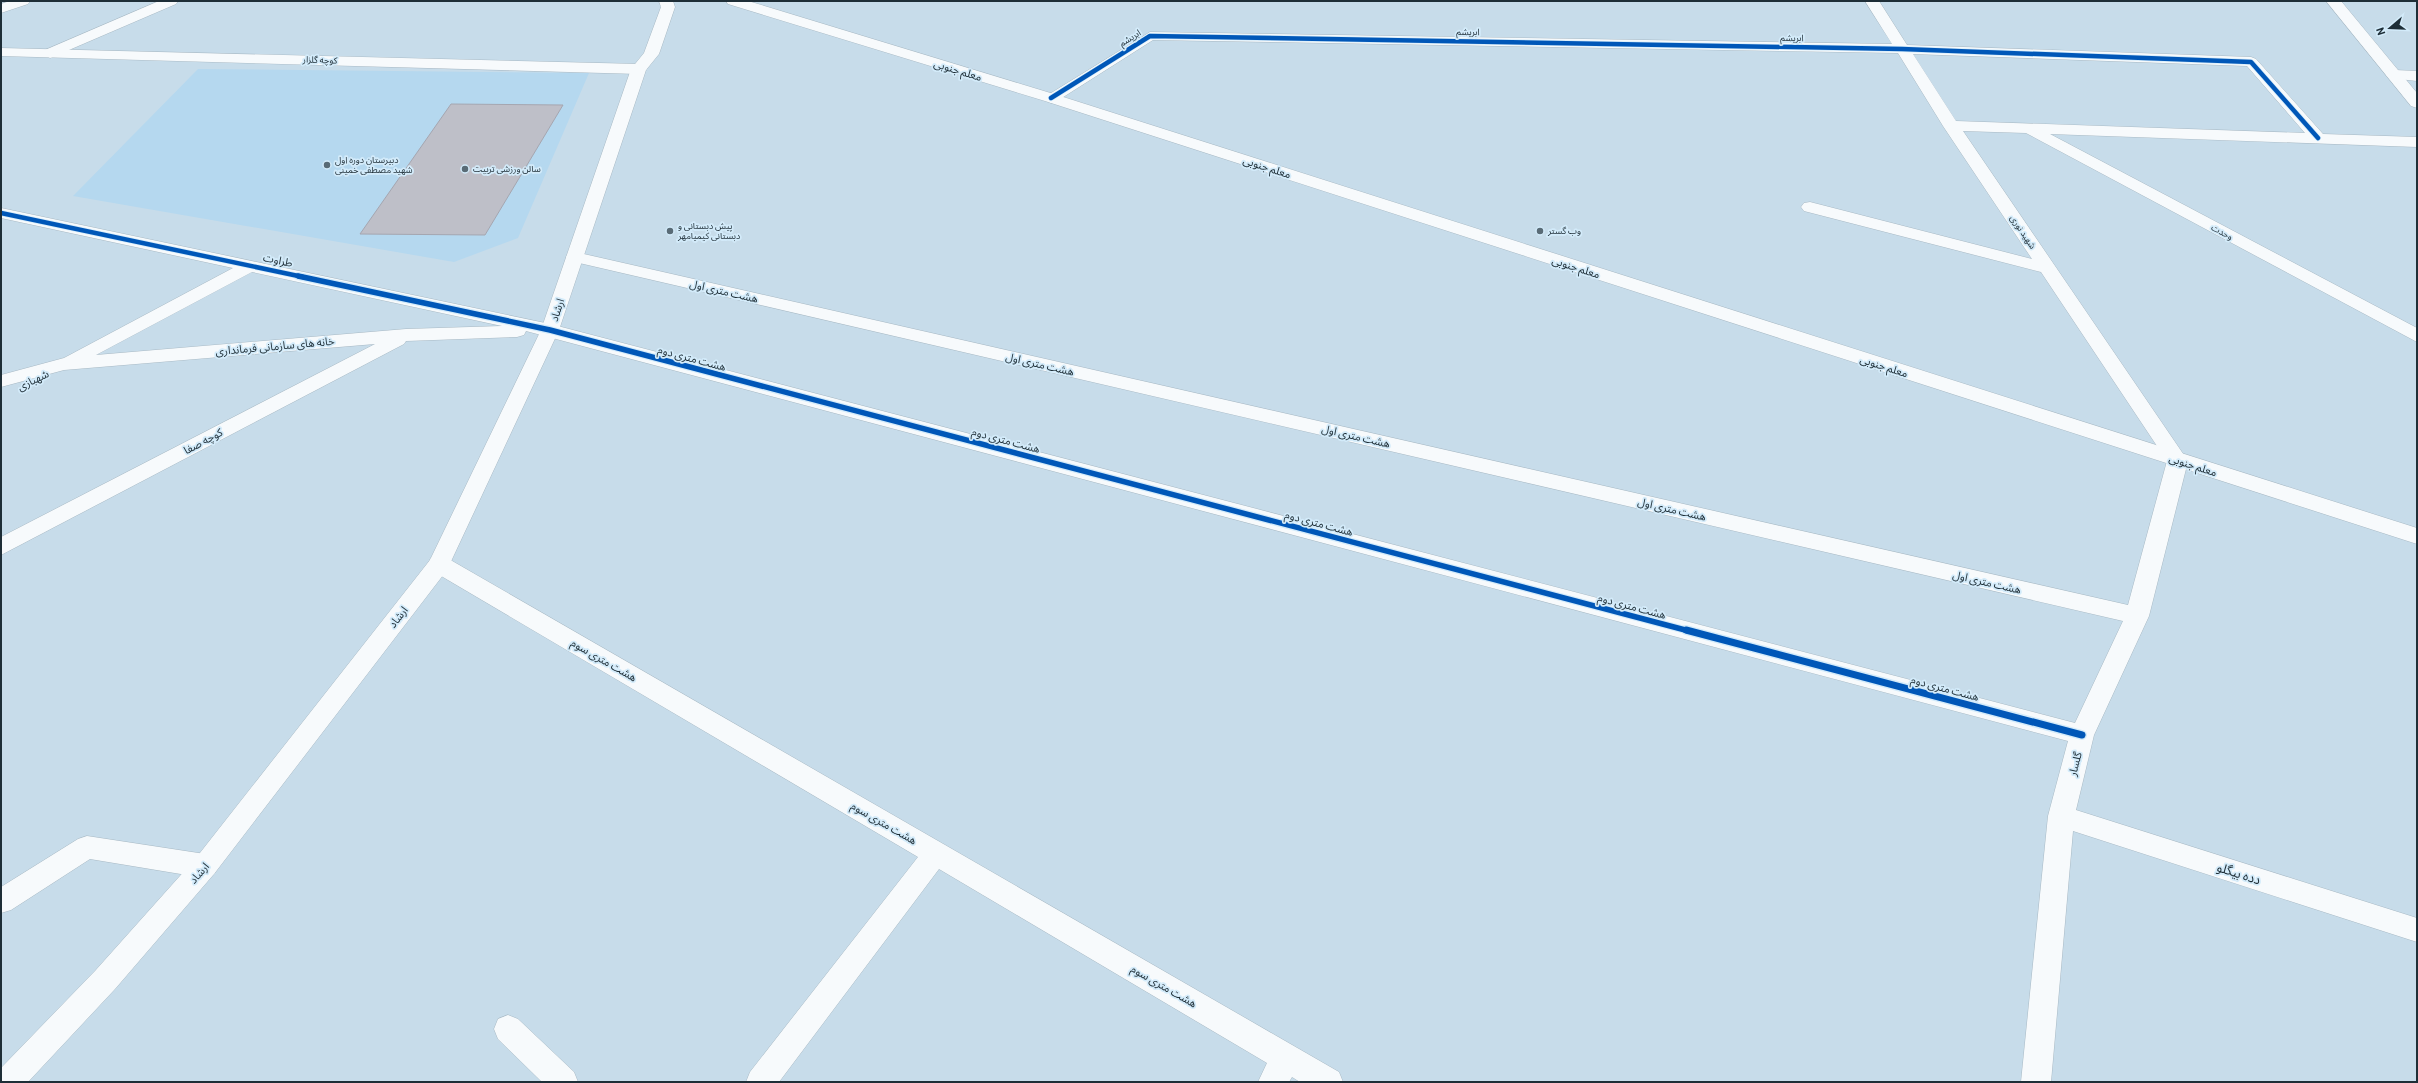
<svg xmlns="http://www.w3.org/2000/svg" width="2418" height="1083" font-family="Barlow,'Noto Sans Arabic',sans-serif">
	<rect width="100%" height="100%" fill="#c7dcea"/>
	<path fill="#b5d8ef" d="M198,69L589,73L518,238L454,262L73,196Z"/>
	<path fill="#bebfc8" stroke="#a5a6b0" d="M451,104L563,105L485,235L360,234Z"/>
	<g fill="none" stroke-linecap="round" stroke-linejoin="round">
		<defs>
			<path id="service" d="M159,1H178L176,4L55,56L50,58L42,53L45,50Z"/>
			<g id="minor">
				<path d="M10,1H30L28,4L1,13V4Z"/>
				<path d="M1865,1H1879L1907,45L2251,57L2256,59L2323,134L2417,137V147L2050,134L2417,328V342L2026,133L1963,131L2188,461L2149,616L2094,735L2076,810L2417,918V942L2073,831L2051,1082H2021L2048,816L2068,741L526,331L524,335L517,337L406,341L404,344L1,555V537L375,344L64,370L1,387V375L64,358L233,268L1,218V208L550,324L2075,723L2123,621L575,262L569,261L566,257L569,253L575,252L2128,605L2167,461L2041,272L1804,211L1801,207L1804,203L1810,202L2032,259L1943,126L1898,53L1153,40L1057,101L1051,103L1043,98L1150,32L1892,44ZM1913,54L2247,66L2305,133L1956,121ZM252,272L502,326L406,329L96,355Z"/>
				<path d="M1,48L639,64L647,69L639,74L1,56Z"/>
				<path d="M2394,70L2417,71V81L2389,78L2386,75Z"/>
				<path d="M439,556L447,558L1339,1072L1343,1082H1300L1292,1077L1289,1082H1258L1267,1063L939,869L779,1082H746L750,1072L918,857L431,570L428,564L431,558Z"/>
				<path d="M87,836L205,854L214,858L218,866L214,874L205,878L90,859L11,910L1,913V887L78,839Z"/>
				<path d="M508,1015L518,1019L574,1072L578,1082H542L498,1039L494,1029L498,1019Z"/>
			</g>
			<path id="tertiary" d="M2326,1H2341L2417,93V108L2411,106Z"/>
			<g id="secondary">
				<path d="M659,1H673L675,7L659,54L646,70L559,330L447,570L214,874L115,989L28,1082H1V1068L95,971L196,858L430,560L541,330L631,69L644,53L661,7Z"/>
				<path d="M726,1H748L1057,95L2417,528V544L1045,101L728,4Z"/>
			</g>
		</defs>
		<use href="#service" stroke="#a8b9c4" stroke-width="1"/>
		<use href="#minor" stroke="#a8b9c4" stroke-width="1"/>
		<use href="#tertiary" stroke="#a8b9c4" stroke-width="1"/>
		<use href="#secondary" stroke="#a8b9c4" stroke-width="1"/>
		<use href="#service" fill="#f7fafc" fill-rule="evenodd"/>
		<use href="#minor" fill="#f7fafc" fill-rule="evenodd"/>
		<use href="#tertiary" fill="#f7fafc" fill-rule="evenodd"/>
		<use href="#secondary" fill="#f7fafc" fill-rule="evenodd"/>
		<defs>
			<g id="cycleway-far2">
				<path d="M1051,98L1150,36L1902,49L2251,62L2318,138"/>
				<path d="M1,213L303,277"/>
			</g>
			<path id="cycleway-far1" d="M298,276L550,330L1689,631"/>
			<path id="cycleway" d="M1686,630L2082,735"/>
		</defs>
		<use href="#cycleway-far2" stroke="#d3ebfa" stroke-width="6"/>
		<use href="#cycleway-far1" stroke="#d3ebfa" stroke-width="8"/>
		<use href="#cycleway" stroke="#d3ebfa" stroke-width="10"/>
		<use href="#cycleway-far2" stroke="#0057b8" stroke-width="4.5"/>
		<use href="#cycleway-far1" stroke="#0057b8" stroke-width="5.5"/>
		<use href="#cycleway" stroke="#0057b8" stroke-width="7"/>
	</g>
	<g fill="#596b76" stroke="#d3ebfa" stroke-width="1.5">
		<circle cx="327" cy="165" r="4"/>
		<circle cx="465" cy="169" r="4"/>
		<circle cx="670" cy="231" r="4"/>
		<circle cx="1540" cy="231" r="4"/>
	</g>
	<g text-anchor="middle" stroke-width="3.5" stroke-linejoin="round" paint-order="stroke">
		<g font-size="9" fill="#1e2e37" stroke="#d3ebfa">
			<text transform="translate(1468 32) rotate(1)" y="3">ابریشم</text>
			<text transform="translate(1130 38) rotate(-32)" y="3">ابریشم</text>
			<text transform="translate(1792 38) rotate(1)" y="3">ابریشم</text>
			<text transform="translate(320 60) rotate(2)" y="3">کوچه گلزار</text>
			<text transform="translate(2023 232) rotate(56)" y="3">شهید نوری</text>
			<text transform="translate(2222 232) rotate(28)" y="3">وحدت</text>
		</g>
		<g font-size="9" fill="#1e2e37" stroke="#d3ebfa" text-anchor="start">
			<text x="335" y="163">دبیرستان دوره اول<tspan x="335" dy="10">شهید مصطفی خمینی</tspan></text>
			<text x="473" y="172">سالن ورزشی تربیت</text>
			<text x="678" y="229">پیش دبستانی و<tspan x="678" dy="10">دبستانی کیمیامهر</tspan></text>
			<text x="1548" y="234">وب گستر</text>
		</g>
		<g font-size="11" fill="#1e2e37" stroke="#d3ebfa">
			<text transform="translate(958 70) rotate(17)" y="4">معلم جنوبی</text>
			<text transform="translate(1267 167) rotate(18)" y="4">معلم جنوبی</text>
			<text transform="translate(278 260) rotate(12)" y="4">طراوت</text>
			<text transform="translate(1576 267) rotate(18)" y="4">معلم جنوبی</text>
			<text transform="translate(724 291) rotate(13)" y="4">هشت متری اول</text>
			<text transform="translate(557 310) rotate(-72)" y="4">ارشاد</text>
			<text transform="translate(275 346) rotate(-5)" y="4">خانه های سازمانی فرمانداری</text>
			<text transform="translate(692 358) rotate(15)" y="4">هشت متری دوم</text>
			<text transform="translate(1040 364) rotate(13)" y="4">هشت متری اول</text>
			<text transform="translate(1884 366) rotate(18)" y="4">معلم جنوبی</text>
			<text transform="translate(33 380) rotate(-26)" y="4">شهبازی</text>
			<text transform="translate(1356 436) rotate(13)" y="4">هشت متری اول</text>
			<text transform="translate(1006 440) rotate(15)" y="4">هشت متری دوم</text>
			<text transform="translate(203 441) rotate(-28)" y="4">کوچه صفا</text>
			<text transform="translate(2193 465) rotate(18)" y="4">معلم جنوبی</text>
			<text transform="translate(1672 509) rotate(13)" y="4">هشت متری اول</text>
			<text transform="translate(1319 523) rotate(15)" y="4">هشت متری دوم</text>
			<text transform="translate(1987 582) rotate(13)" y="4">هشت متری اول</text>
			<text transform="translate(1632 606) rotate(15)" y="4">هشت متری دوم</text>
			<text transform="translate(398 617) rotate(-52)" y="4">ارشاد</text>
			<text transform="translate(604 660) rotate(30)" y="4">هشت متری سوم</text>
			<text transform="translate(1945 688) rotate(15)" y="4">هشت متری دوم</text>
			<text transform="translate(2075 764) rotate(-75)" y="4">گلسار</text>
			<text transform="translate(884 823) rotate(30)" y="4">هشت متری سوم</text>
			<text transform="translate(199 873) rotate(-49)" y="4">ارشاد</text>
			<text transform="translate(1164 986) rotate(30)" y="4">هشت متری سوم</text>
		</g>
		<g font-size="13" fill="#1e2e37" stroke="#d3ebfa">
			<text transform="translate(2239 873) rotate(18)" y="5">دده بیگلو</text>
		</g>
	</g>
	<rect width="2418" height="1083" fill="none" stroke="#1e2e37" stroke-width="4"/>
	<g transform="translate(2390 28) rotate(251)" stroke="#d3ebfa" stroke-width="3" paint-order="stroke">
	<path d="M0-3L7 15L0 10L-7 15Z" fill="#1e2e37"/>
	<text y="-6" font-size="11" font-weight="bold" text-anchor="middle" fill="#1e2e37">N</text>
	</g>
</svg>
